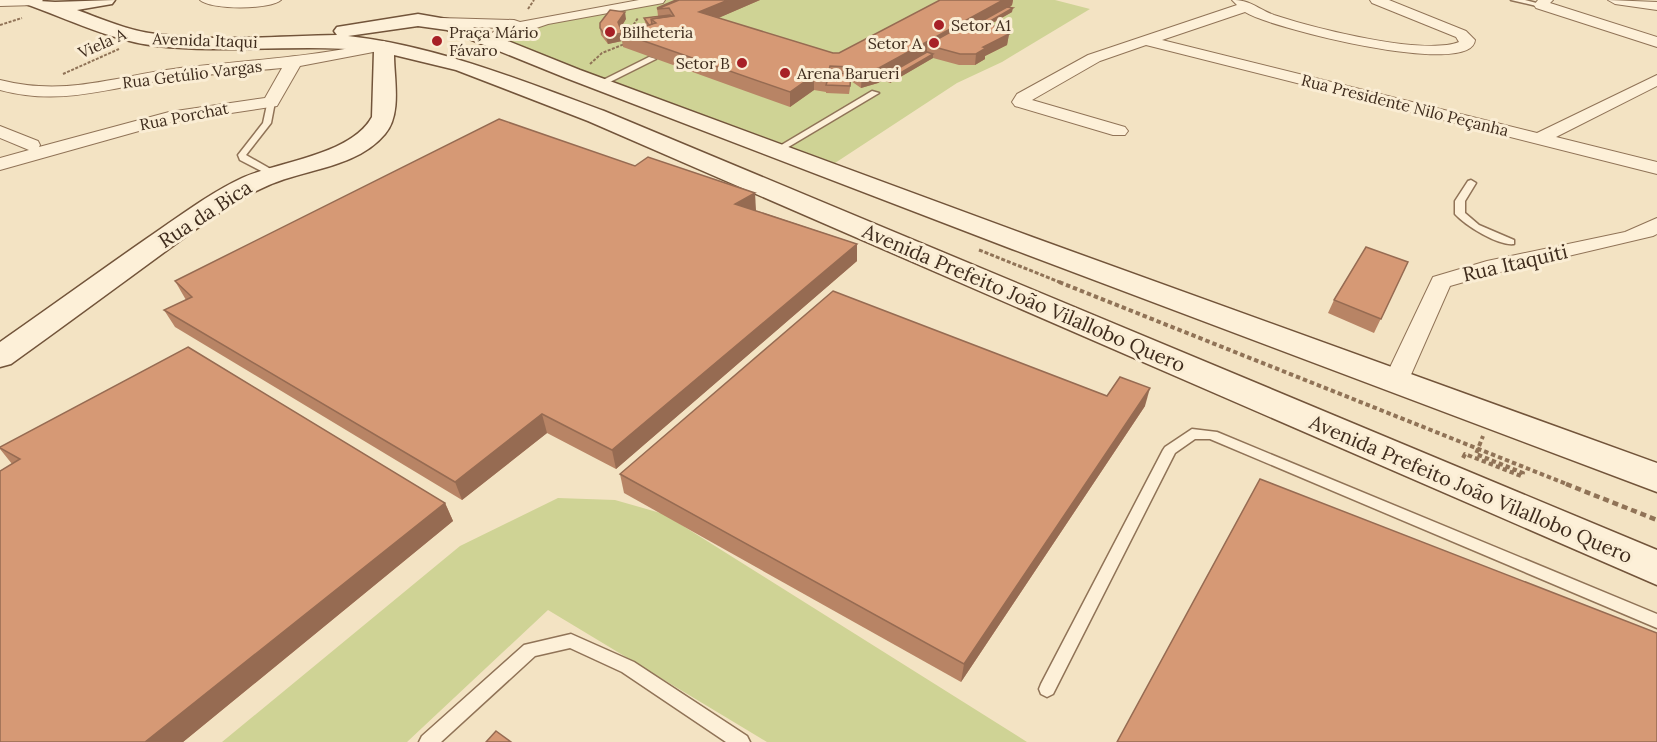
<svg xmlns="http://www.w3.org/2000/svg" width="1657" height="742" font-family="Lora,serif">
	<rect width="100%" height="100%" fill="#f3e3c3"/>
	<g fill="#cfd395">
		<path d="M664,0H1055L1090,9L1002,62L957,83L835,163L520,47L509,43L505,38L511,31Z"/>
		<path d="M558,498L615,500L664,514L1027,742H767L548,610L407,742H222L460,546Z"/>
	</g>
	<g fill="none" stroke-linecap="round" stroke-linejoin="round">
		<defs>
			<g id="service">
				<path d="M1511,0H1525L1544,5L1541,7Z"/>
				<path d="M649,57L656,59L602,86L595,84Z"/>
				<path d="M872,91L879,93L780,152L773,150Z"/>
				<path d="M268,100L275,102L271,123L246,155L276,172L278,174L273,177L240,160L238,155L263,123Z"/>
				<path d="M1471,180L1476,183L1465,201V213L1479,225L1514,240V244C1498,246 1466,226 1455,214V201L1468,181Z"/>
				<path d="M1192,429L1217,432L1657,614V628L1210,439H1195L1175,453L1053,694L1047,697L1041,694L1039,689L1041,684L1163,450L1165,447Z"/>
				<path d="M571,634L634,662L747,736L750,742H726L622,672L570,648L535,656L441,742H419L422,736L524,645Z"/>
			</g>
			<g id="minor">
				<path d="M0,0H42L43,1L36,5L0,6Z"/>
				<path d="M200,0H281C270,10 211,10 200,0Z"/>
				<path d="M639,0H665L663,3L548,24L487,45L479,40L501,28L441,26L434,22L441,18L514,20L520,22Z"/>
				<path d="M1232,0C1251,0 1256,8 1274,15C1313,28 1423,56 1459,42L1456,37L1372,3L1370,0H1389L1466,31L1475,40C1472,79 1269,28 1245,12L1162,40L1537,133L1657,75V86L1556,137L1657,162V174L1146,45L1100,61L1032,100L1125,127L1128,131L1125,135H1113L1015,106L1012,102L1017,94L1088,55L1237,5Z"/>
				<path d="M1538,0H1553L1550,3L1657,37V47L1536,8L1534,5Z"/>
				<path d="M1608,0L1657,2V10L1615,4Z"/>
				<path d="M384,41L392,46L389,49L300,66L277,106L171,122L0,170V158L29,150L0,138V126L38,141L40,145L39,147L169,112L265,98L282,68C243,72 203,74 163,80C105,89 59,106 0,90V80C67,97 115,76 180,68C249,60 317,57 384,41Z"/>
				<path d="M1657,218V234L1653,236L1492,274L1450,286L1406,386L1397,389L1388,386L1384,380L1433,277L1487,261L1625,232Z"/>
			</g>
			<path id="secondary" d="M23,0L55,2L115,0L112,4L77,10C102,19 129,31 156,34C216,42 278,36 337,35L334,31L337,27L418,14L458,21L580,70L1032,237L1657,463V492L1012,249L566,78L447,30L418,26L348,36C437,46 520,80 604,111L1657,550V585L588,121L456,70L394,55C394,79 402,114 385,134C358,167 306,169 269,185C232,201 199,227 166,251C114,289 63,327 11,364L0,367V342C49,308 97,273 146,239C177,218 208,194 242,178C280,161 351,155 372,117L374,51C302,43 229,54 157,46C112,41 68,19 26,4Z"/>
		</defs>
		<use href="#service" stroke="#907357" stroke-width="3"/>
		<use href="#minor" stroke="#907357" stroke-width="2"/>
		<use href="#secondary" stroke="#72543a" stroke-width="3"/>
		<g stroke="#907357" stroke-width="2" stroke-dasharray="3 1.5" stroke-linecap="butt">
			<path d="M528,9L534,0"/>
			<path d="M0,25L22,18"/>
			<path d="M634,33L632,27L638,18"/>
			<path d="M590,64L602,53L627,43"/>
			<path d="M63,74L119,49"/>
		</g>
		<path stroke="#907357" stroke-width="3" stroke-dasharray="4 2" stroke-linecap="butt" d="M979,250L1062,283"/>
		<g stroke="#907357" stroke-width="4" stroke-dasharray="4.5 3" stroke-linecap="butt">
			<path d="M1059,282L1569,485"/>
			<path d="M1463,458L1465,454L1521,476L1523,473L1476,454L1483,436"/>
		</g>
		<path stroke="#907357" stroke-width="4.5" stroke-dasharray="6 4" stroke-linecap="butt" d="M1566,484L1657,520"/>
		<use href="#service" fill="#fdf0d8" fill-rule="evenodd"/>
		<use href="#minor" fill="#fdf0d8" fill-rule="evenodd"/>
		<use href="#secondary" fill="#fdf0d8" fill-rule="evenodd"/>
	</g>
	<g fill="#b88465">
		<path d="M676,0H760L718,18L833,53H839L1007,0H1013L1012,5L1010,7L1012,12L989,25L1009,34L1007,45L985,56V59L975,65H959L933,58L890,83L883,80L878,83L861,88L851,81L849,94L826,93V92L814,90L790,107L623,47L622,41L608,44L601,35L600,28L626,19L620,28L622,33L646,26L644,18L658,16L657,8Z"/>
		<path d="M755,210L857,244V261L616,469L547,433L462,500L175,327L164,310L186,300L175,281L756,210Z"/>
		<path d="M1408,262L1374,333L1328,313L1334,300Z"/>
		<path d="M1107,396L1145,406L961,682L624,493L620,474Z"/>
		<path d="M0,447L445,503L453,521L183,742H0L12,464L0,449Z"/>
	</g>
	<g fill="#966b52">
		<path d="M728,0H760L700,26L699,12Z"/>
		<path d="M1003,0H1013L1012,5L1005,11L927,45V55L883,77V80L878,83L861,88L862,73Z"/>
		<path d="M1013,8L1012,12L977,32V28Z"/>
		<path d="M625,12L626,19L620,29L618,22Z"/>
		<path d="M621,34L622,41L608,44L606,37Z"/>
		<path d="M1009,34L1007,45L985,56V59L975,65L976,54L983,47Z"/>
		<path d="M933,54V58L890,83V79Z"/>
		<path d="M814,75V90L790,107V92Z"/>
		<path d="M755,193L756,210L736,220L735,204Z"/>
		<path d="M857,244V261L616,469L612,450Z"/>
		<path d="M1150,388L1145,406L961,682L964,664Z"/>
		<path d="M542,414L547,433L462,500L455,482Z"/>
		<path d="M445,503L453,521L183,742H145Z"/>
	</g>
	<g fill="#d69975" stroke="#966b52" stroke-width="1.5">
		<path d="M676,0H679L659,8H657Z"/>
		<path d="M679,0H728L699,12L833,53H839L940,0H1003L879,68L862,73L851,67L830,66L827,77L814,75L790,92L621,33L656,23L651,19L674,16L669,8L657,9Z"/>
		<path d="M1007,7L1013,8L985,24L980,22Z"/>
		<path d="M610,10L625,12L618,22L622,33L606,37L600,28V23Z"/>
		<path d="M670,15L671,16L651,19L652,24L649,25L644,18Z"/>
		<path d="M972,20L1002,28L1009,34L983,47L986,48L976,54H960L927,45Z"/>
		<path d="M927,52L933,54L890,79L883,77Z"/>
		<path d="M830,73L851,74L850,86L826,85Z"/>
		<path d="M499,119L635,166L648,157L755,193L735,204L857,244L612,450L542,414L455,482L164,310L192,297L175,281Z"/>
		<path d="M1366,247L1408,262L1381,319L1334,300Z"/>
		<path d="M833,291L1107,396L1120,377L1150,388L964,664L620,474Z"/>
		<path d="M188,347L445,503L145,742H0V471L20,459L0,448V447Z"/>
		<path d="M1260,479L1657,633V742H1117Z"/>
		<path d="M496,731L511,742H486Z"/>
	</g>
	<g fill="#a72026" stroke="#faedd4" stroke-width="2">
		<circle cx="939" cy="25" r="6"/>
		<circle cx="610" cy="32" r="6"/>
		<circle cx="437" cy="41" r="6"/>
		<circle cx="934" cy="43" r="6"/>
		<circle cx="742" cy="63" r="6"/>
		<circle cx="785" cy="73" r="6"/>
	</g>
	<g text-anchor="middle" stroke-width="6" stroke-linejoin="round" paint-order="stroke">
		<g font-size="16" fill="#3f2c1d" stroke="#faedd4" text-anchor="start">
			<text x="951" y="31">Setor A1</text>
			<text x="449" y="38">Praça Mário<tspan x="449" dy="18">Fávaro</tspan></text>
			<text x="622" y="38">Bilheteria</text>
			<text x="922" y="49" text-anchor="end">Setor A</text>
			<text x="730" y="69" text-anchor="end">Setor B</text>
			<text x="797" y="79">Arena Barueri</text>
		</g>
		<g font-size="16" fill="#3f2c1d" stroke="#faedd4">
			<text transform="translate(205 40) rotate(2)" y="6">Avenida Itaqui</text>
			<text transform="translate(102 43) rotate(-24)" y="6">Viela A</text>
			<text transform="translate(192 74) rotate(-7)" y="6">Rua Getúlio Vargas</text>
			<text transform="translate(1405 105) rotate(14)" y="6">Rua Presidente Nilo Peçanha</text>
			<text transform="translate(184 116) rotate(-11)" y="6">Rua Porchat</text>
		</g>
		<g font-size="20" fill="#3f2c1d" stroke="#faedd4">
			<text transform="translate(205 214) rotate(-33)" y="7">Rua da Bica</text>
			<text transform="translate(1515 263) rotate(-13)" y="7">Rua Itaquiti</text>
			<text transform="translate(1024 298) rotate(23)" y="7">Avenida Prefeito João Vilallobo Quero</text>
			<text transform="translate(1471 489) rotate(23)" y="7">Avenida Prefeito João Vilallobo Quero</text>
		</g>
	</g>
</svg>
